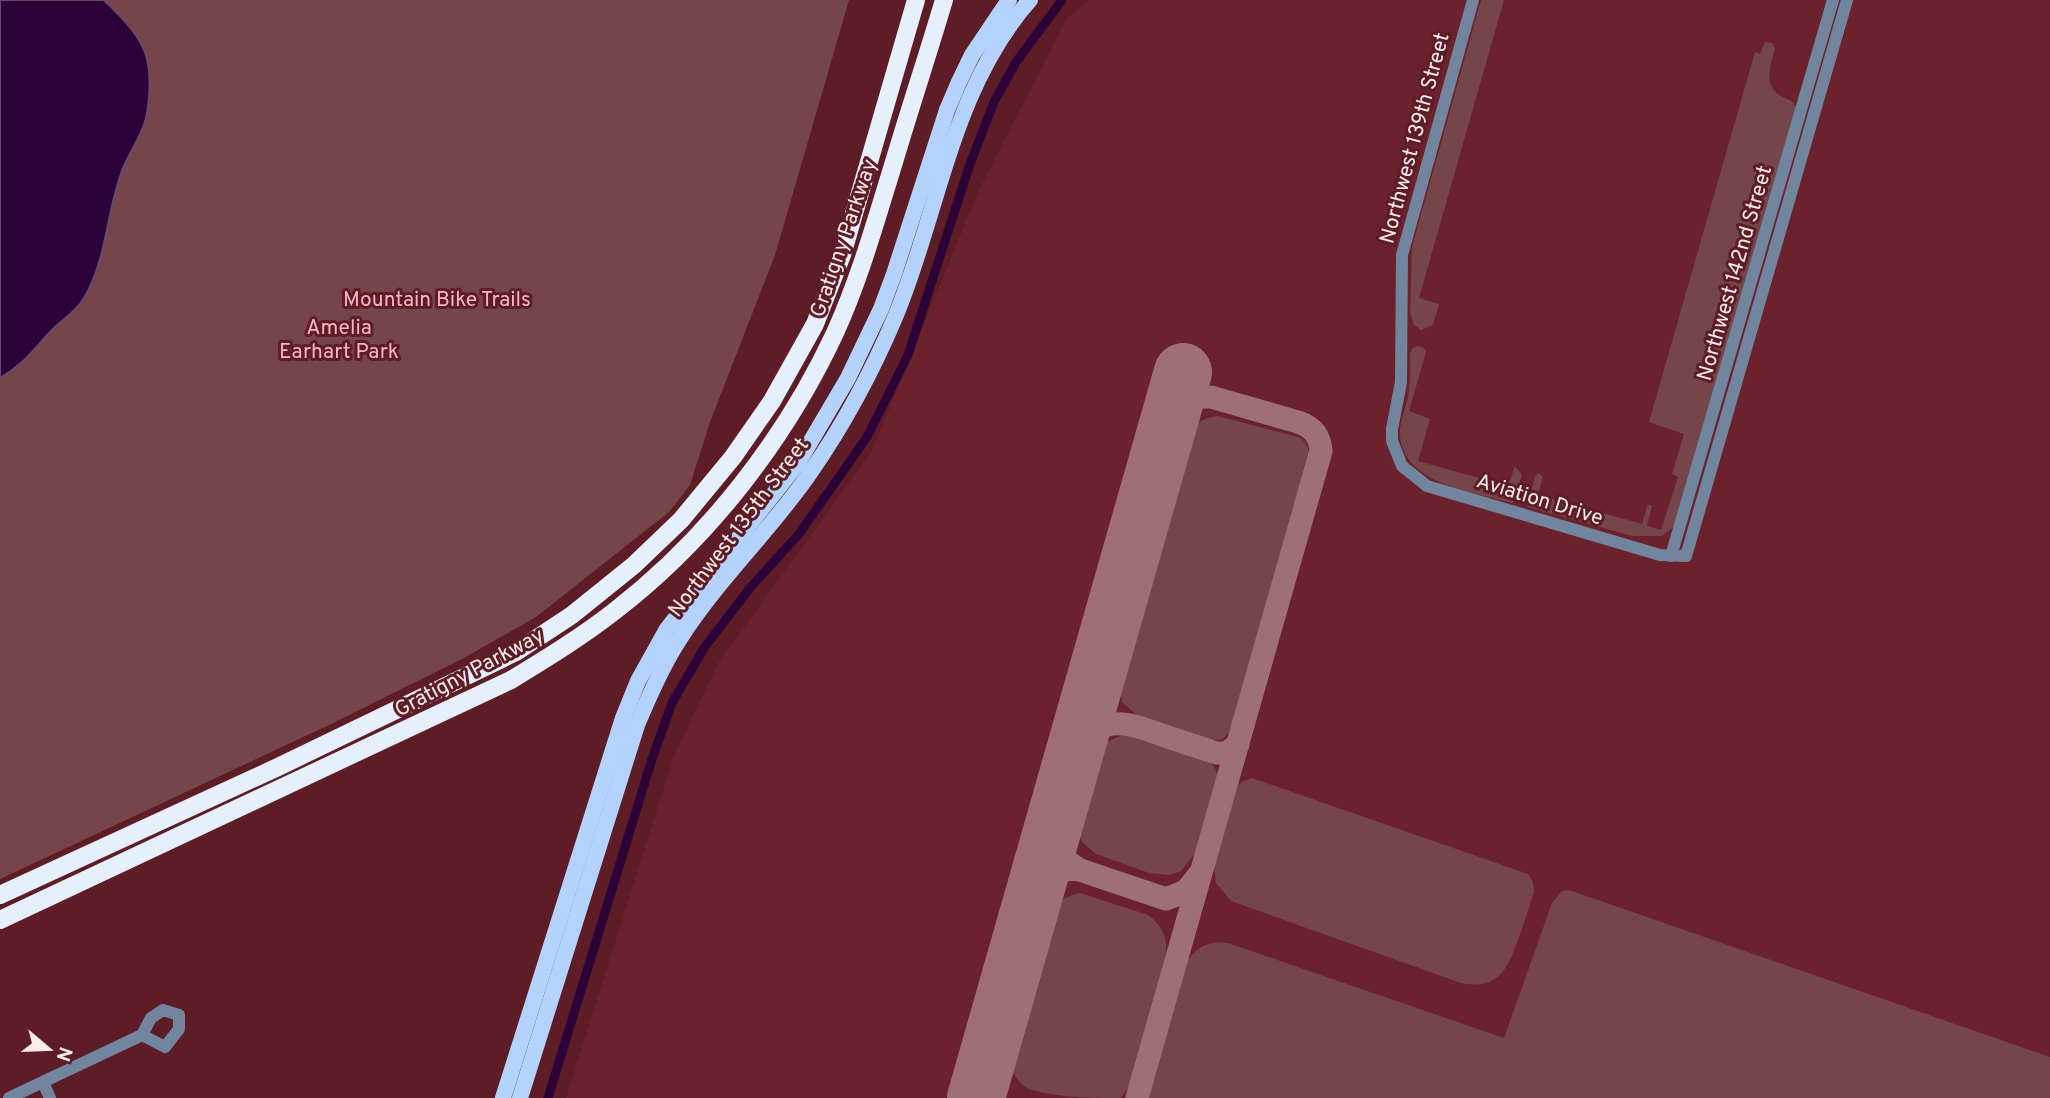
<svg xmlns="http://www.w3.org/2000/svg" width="2050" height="1098" font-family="Overpass,sans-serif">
	<rect width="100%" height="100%" fill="#5e1d26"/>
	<path fill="#6c222c" d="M1090,0H2050V1098H566L675,753L719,662L872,451L978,192L1067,18Z"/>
	<g fill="#764549">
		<path d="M0,0H849L775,255L710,422L690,485L669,512L536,617L464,658L329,725L0,879Z"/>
		<path d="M1481,0H1504L1419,298L1439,304L1433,325L1421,330L1414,325L1410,313L1412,247Z"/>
		<path d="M1765,42L1772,43L1775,48C1770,67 1762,88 1785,98C1792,101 1794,101 1796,109L1674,527L1662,536H1632L1528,507L1535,476L1539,473L1543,477L1538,495L1642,524L1648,504L1652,506L1647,526L1661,530L1678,477L1672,474L1684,434L1649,422L1755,52L1760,54Z"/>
		<path d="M1418,346L1424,348L1426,352L1409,411L1430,419L1418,461L1508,486L1515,466L1522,475L1513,503C1474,492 1397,484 1400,429C1401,418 1406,408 1408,397C1411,383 1410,368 1410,353L1413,348Z"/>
		<path d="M1218,416L1298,437C1306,441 1309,447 1309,456L1232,728L1223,739L1211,740L1138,716L1123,703L1116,679L1184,440C1192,425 1202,418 1218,416Z"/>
		<path d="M1122,735C1138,735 1197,753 1210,763C1217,768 1218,774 1217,782L1196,852L1181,871L1170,875L1149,873L1096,854L1082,842L1077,828V813L1093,756L1103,744Z"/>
		<path d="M1252,778L1528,874L1533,882L1534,892C1530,906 1525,920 1520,934C1509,965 1501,991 1461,983L1231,901L1216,883L1214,866L1233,793L1241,782Z"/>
		<path d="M1569,890L2050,1057V1098H1146L1183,969C1192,950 1206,940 1228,943L1504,1038L1552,903L1562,891Z"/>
		<path d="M1080,893L1148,915C1161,924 1168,938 1166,953L1131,1083L1121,1098C1091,1098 1054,1098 1027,1088C1016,1081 1010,1069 1009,1056C1008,1042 1042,926 1050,913C1057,901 1067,896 1080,893Z"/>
	</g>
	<path fill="#2b0339" stroke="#6a496f" stroke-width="2" d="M0,0H104C121,17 141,35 147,59C151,75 150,101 146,118C142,135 131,150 124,166C106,209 108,258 84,298C78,310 64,318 54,328C34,348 26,363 0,378Z"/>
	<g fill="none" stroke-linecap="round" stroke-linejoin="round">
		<path stroke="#2b0339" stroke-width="9" d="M548,1098L652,759L672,703L704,648L750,588L799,534L867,437L908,355L970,164L994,102L1016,62L1062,0"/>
		<g stroke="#9e7076" stroke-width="23">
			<path d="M1076,746C1103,713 1130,723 1165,736C1182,742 1199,747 1216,753H1227L1238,744"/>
			<path d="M1055,821C1054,844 1059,859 1080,870"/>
			<path d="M1034,894C1044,875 1059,867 1080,870L1166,899L1186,891L1198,876"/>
			<path d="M985,1066L984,1087L986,1098"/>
			<path d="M1137,1098L1321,451C1320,436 1313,427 1298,422L1211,397H1198L1174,403"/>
		</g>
		<path stroke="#9e7076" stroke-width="58" d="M976,1098L1183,372"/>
		<g stroke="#72859f" stroke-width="12">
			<path d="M1473,0L1402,255L1401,382L1392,429V441L1402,466L1427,486L1660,555L1686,556L1847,0"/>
			<path d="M1671,556L1833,0"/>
			<path d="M43,1082L50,1098"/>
			<path d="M9,1098L142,1035L151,1018L163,1010L179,1015V1029L165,1047L142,1035"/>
		</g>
		<g stroke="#b3d3fd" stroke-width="16">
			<path d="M503,1098L623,718L638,681L667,629L798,463L848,378L881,309L894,274L947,110L959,82L972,55L1009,0"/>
			<path d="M520,1098L637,725C649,696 662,666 679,640C717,580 770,531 810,473C844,424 873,370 896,315C939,211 952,87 1030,0"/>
		</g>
		<g stroke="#e6effc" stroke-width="18">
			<path d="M0,895L278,767L516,652L572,615L634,565L681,520L733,457L772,401L815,324L842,255L916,0"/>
			<path d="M0,920L511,680C547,658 583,636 616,610C709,538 786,438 835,333C860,278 876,220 894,162C910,108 928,54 944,0"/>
		</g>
	</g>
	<g text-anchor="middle" stroke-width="6" stroke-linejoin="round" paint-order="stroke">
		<g font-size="21" fill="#fdecec" stroke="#5e1d26">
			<text transform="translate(1414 138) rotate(-75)" y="7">Northwest 139th Street</text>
			<text transform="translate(843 238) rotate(-71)" y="7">Gratigny Parkway</text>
			<text transform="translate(1734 273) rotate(-74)" y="7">Northwest 142nd Street</text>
			<text transform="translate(1540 499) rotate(17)" y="7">Aviation Drive</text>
			<text transform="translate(738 527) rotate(-53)" y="7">Northwest 135th Street</text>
			<text transform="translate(469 672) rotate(-28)" y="7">Gratigny Parkway</text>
		</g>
		<g font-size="21" fill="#fab7ba" stroke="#5e1d26">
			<text x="437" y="306">Mountain Bike Trails</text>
			<text x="339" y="334">Amelia<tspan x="339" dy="24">Earhart Park</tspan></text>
		</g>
	</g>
	<g transform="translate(49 1049) rotate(109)" stroke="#5e1d26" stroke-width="5" paint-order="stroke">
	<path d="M0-5L12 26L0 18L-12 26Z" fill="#fdecec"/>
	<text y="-10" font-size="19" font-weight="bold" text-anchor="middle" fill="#fdecec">N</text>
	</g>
</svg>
